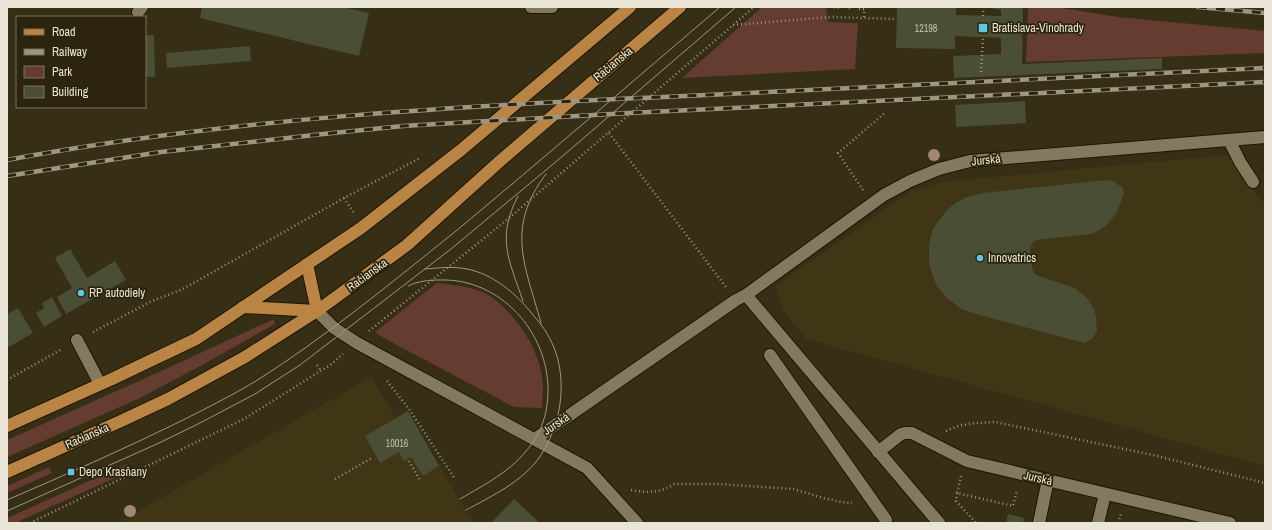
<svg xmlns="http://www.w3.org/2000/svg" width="1272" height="530" font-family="'Archivo Narrow',sans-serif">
	<rect width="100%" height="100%" fill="#372e16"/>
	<g fill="#403515">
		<path d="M1227,155L1265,205V466L806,339L782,309L776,286L911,191L941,182Z"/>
		<path d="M371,377L396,418L430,450L474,523H118Z"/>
	</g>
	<g fill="#643c30">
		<path d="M762,7H826L828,22L858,23L855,69L682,78Z"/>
		<path d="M1028,7H1056L1118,17L1265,31V53L1026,62Z"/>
		<path d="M437,283C453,285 467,286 482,292C492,296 502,305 509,313C527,332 542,359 543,386C543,393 542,401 542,408L514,407L382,337L375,332Z"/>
		<path d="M272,320H274L275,324L202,365L140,398L7,457V440L159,372Z"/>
		<path d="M127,464L130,471L15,523H7V518Z"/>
		<path d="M49,467L52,473L7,493V486Z"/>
	</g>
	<g fill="#494e35">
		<path d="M202,7H342L369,13L359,56L200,18Z"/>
		<path d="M897,7H956V15L1001,16V10L986,7H1023L1022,64L1162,58V69L954,78L953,56L1001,54V38L955,36V49L896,48Z"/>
		<path d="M145,35H154L155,77H145Z"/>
		<path d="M250,46L251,61L167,68L166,53Z"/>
		<path d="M1025,101L1026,123L956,127L955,105Z"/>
		<path d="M1106,180L1113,181L1122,187L1124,194L1117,212L1107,225L1096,232L1090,234L1037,240L1033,242L1030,249L1032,269L1036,275L1075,288L1087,298L1094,309L1096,317L1097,332L1092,339L1084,343L1080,342L969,312L961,309L947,298L937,286L933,277L929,262V244L932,232L936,224L948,209L957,202L967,197L983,193Z"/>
		<path d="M70,249L87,278L115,261L126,280L66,314L57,297L72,288L55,258Z"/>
		<path d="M52,297L62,316L44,327L36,313L44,308L42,303Z"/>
		<path d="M18,308L33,333L7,348V314Z"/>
		<path d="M408,411L439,466L423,476L411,457L404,461L399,452L380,463L365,436Z"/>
		<path d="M514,499L540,523H491Z"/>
		<path d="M1008,514L1024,518L1023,523H1006Z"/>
	</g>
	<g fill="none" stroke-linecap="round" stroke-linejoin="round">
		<defs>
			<g id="minor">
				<path d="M531,7H552"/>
				<path d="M138,12L142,7"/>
				<path d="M1229,140L1240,162L1253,182"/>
				<path d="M746,295L939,523"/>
				<path d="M317,311L334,328L357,343L587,468L637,523"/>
				<path d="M77,340L100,384"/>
				<path d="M770,355L886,520"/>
				<path d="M535,439L736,300L746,295L884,195L910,181L939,169L970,161L1265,137"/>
				<path d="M878,452L901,434L905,433H912L967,461L1230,523"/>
				<path d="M1039,523L1048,480"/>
				<path d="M1098,523L1105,494"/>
			</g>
			<g id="major">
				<path d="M307,264L317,311"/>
				<path d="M243,307L317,311"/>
				<path d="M7,426L112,379L196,339L361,228L461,150L630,7"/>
				<path d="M7,472L121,421L168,399L245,357L317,311L407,245L500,161L680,7"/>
			</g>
		</defs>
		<use href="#minor" stroke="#1e1601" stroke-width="14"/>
		<use href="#major" stroke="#1e1601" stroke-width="14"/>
		<g stroke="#99927f" stroke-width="2.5" stroke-dasharray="1 3" stroke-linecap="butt">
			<path d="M834,7L840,8V7"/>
			<path d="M846,7V8H851V7"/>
			<path d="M857,7V9H864V19"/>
			<path d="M983,16V7"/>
			<path d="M733,25L831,17L896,19"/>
			<path d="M981,72L983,37"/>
			<path d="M609,133L726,287"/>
			<path d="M863,190L838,153L886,112"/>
			<path d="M344,198L354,213"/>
			<path d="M369,331L508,219L754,7"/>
			<path d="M93,332L152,301L181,290L344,198L420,158"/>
			<path d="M317,365L321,371"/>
			<path d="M7,380L62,349"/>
			<path d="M387,381L409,409L455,479"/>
			<path d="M946,431C962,423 977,423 995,422L1153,455L1265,483"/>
			<path d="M409,461L421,482"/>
			<path d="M961,476L957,493L1013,506L1017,490"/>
			<path d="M335,479L372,458"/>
			<path d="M631,490C646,493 661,493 674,484H717L794,489L823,498L842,502L852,503"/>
			<path d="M957,493L956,501L976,523"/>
			<path d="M30,523L244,419L330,365L343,354"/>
			<path d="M1118,523L1121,514"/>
		</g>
		<use href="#minor" stroke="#83795f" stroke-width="12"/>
		<use href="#major" stroke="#ba8445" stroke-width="12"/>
		<g stroke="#9d9683" stroke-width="1">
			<path d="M518,196C496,238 509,260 523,301"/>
			<path d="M425,269C439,268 453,266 467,269C492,274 513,291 529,310C536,319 544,327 549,337C569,373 563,421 541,455C524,481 492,496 466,510"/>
			<path d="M408,286C418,281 429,280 440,280C500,278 548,332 548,390C548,408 544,425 535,439C516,469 489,482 460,499"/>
			<path d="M541,323C525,265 505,228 546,174"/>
			<path d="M7,500C65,475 122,450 179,422C205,409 231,396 256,381C327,336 391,283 456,231C545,157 632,82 720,7"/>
			<path d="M7,511L159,443L198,424L255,394L300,365L451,249L558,160L736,7"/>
		</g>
		<defs>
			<g id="rail">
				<path d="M1198,7L1265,13"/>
				<path d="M7,160C238,117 474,105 707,95C893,86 1079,77 1265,68"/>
				<path d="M7,176L161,152L323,134L403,126L629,113L1265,82"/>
			</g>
		</defs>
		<use href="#rail" stroke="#9d9683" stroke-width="4.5"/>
		<use href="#rail" stroke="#2c240c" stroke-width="3" stroke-dasharray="9" stroke-linecap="butt"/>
	</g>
	<g fill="#a18775">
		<circle cx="934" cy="155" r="6"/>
		<circle cx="130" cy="511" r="6"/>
	</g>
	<g fill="#5dc7e8" stroke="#2c240c" stroke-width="1.5">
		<rect x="978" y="23" width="10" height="10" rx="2"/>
		<circle cx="980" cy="258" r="4"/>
		<circle cx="81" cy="293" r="4"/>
		<rect x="67" y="468" width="8" height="8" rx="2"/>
	</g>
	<g text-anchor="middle" stroke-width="3.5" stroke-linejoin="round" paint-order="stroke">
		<g font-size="10" fill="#c2bfae">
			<text x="926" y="32">12198</text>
			<text x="397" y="447">10016</text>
		</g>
		<g font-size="12" fill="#eae5d6" stroke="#2c240c" text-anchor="start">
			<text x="992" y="32">Bratislava-Vinohrady</text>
			<text x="988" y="262">Innovatrics</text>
			<text x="89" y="297">RP autodiely</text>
			<text x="79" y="476">Depo Krasňany</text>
		</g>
		<g font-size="12" fill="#eae5d6" stroke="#2c240c">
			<text transform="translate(613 64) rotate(-40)" y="4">Račianska</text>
			<text transform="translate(986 160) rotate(-6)" y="4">Jurská</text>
			<text transform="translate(367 275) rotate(-36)" y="4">Račianska</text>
			<text transform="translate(556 424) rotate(-35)" y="4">Jurská</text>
			<text transform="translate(87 436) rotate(-24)" y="4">Račianska</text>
			<text transform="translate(1038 478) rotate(13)" y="4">Jurská</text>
		</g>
	</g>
	<rect width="1272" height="530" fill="none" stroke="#eae5d6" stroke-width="16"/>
	<rect x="16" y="16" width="130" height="92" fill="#2c240c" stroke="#78715d"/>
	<rect x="24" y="29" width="20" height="6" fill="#ba8445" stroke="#78715d"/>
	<text x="52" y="36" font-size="12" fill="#eae5d6">Road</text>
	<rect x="24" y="49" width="20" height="6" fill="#9d9683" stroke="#78715d"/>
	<text x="52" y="56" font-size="12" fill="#eae5d6">Railway</text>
	<rect x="24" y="66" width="20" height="12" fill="#643c30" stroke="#78715d"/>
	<text x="52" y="76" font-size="12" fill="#eae5d6">Park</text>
	<rect x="24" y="86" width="20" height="12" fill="#494e35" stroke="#78715d"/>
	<text x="52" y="96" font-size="12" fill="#eae5d6">Building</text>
</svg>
